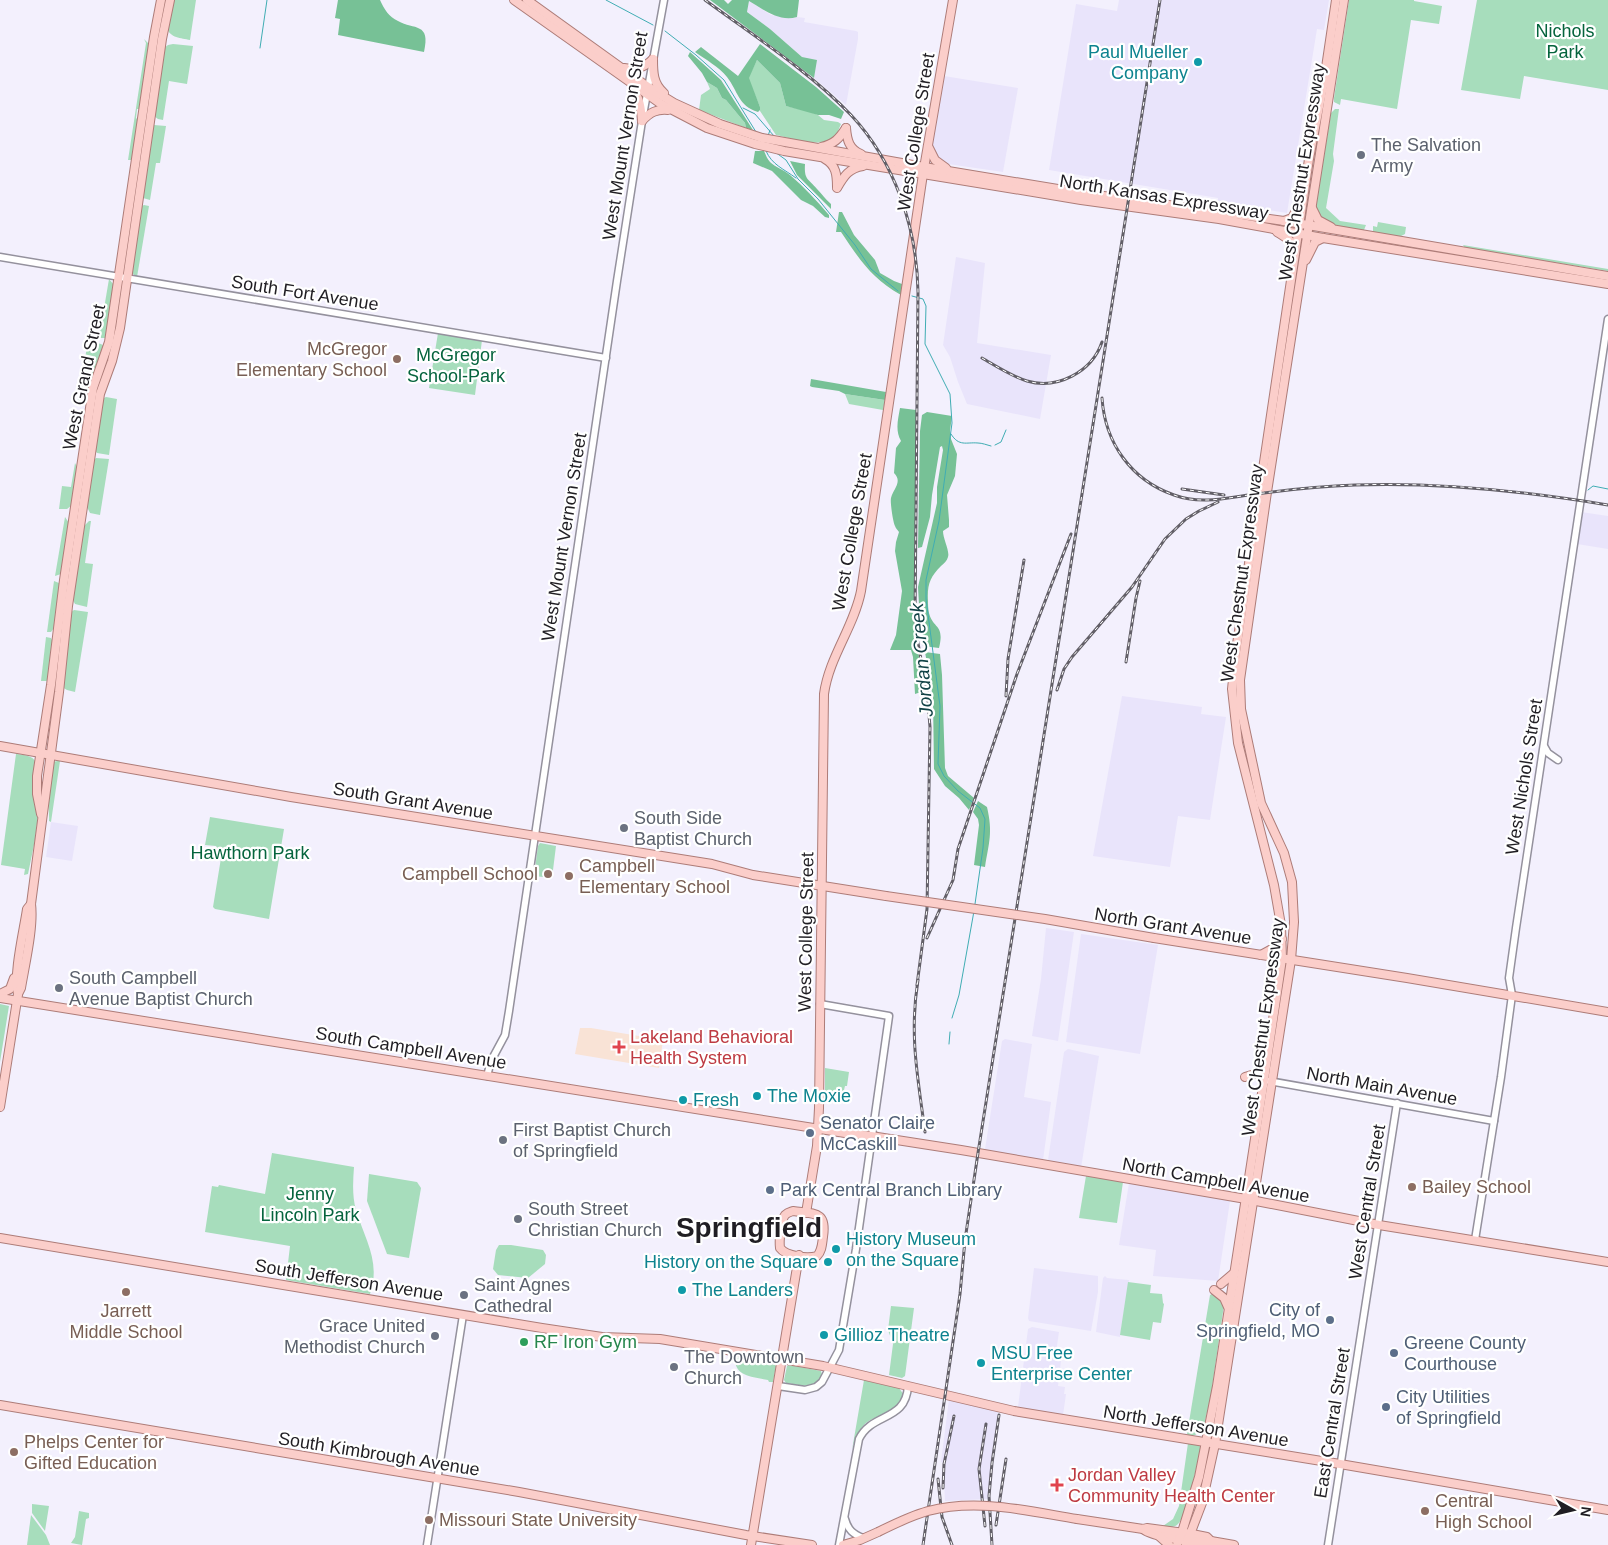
<svg xmlns="http://www.w3.org/2000/svg" width="1608" height="1545" font-family="Arial,sans-serif">
	<rect width="100%" height="100%" fill="#f3f0fd"/>
	<g fill="#e9e4fb">
		<path d="M1119,0H1329L1324,30L1317,29L1287,213L1218,202V198L1049,170L1076,4L1117,11Z"/>
		<path d="M749,1L771,15L791,18L797,17L805,18L804,22L856,31L858,32V39L846,105L814,78L816,60L802,57L770,29L747,12Z"/>
		<path d="M944,76L1018,88L1003,172L941,163L932,149V143Z"/>
		<path d="M956,257L985,263L977,343L1051,355L1040,419L967,404L958,382L950,357L943,345Z"/>
		<path d="M1581,512L1608,516V549L1577,544Z"/>
		<path d="M1122,696L1202,707L1201,714L1226,717L1210,820L1178,816L1170,867L1093,856Z"/>
		<path d="M51,822L78,826L72,861L46,857Z"/>
		<path d="M1046,928L1074,932L1058,1041L1032,1036L1041,979Z"/>
		<path d="M1081,934L1158,945L1140,1054L1066,1042Z"/>
		<path d="M1005,1039L1032,1044L1024,1097L1051,1102L1043,1160L988,1152L985,1149L1002,1041Z"/>
		<path d="M1068,1049L1099,1056L1081,1168L1049,1162L1048,1160L1064,1052Z"/>
		<path d="M1129,1183L1230,1201L1218,1281L1153,1276L1156,1250L1119,1245Z"/>
		<path d="M1034,1268L1098,1276V1292L1091,1331L1029,1321L1028,1318Z"/>
		<path d="M1105,1276L1107,1278L1129,1280L1120,1337L1096,1332L1103,1278Z"/>
		<path d="M1032,1327L1059,1332L1055,1359L1061,1361L1058,1386L1065,1387L1064,1394H1066L1063,1415L1018,1407L1028,1329Z"/>
		<path d="M949,1399L998,1411L991,1463L988,1499L945,1501L944,1480L945,1463L941,1462Z"/>
	</g>
	<path fill="#f9e3d6" d="M580,1028H591L663,1040L659,1068L575,1054Z"/>
	<g fill="#a7ddbc">
		<path d="M171,0H196L190,40C181,38 170,38 167,28Z"/>
		<path d="M1349,0H1414V1L1442,6L1439,24L1411,20L1397,109L1341,99L1340,105L1334,102V98Z"/>
		<path d="M1477,0H1608V90L1524,76L1520,99L1461,90Z"/>
		<path d="M144,39L149,44L143,98L139,109H137L136,118L137,119L138,126L134,158L131,160H128L146,43Z"/>
		<path d="M173,44L193,46L187,84L169,81L163,120L158,119L154,116L164,48L168,45Z"/>
		<path d="M757,60L780,83L786,106L808,111L818,115L824,120L838,122L841,124C839,128 838,132 836,135C826,150 791,138 776,135L760,111V107L748,78Z"/>
		<path d="M707,82L717,88L722,98L726,100L745,123L746,128L699,110L701,95L710,89Z"/>
		<path d="M1335,109H1339L1333,154L1334,161L1326,208L1340,221L1366,225L1364,230C1353,230 1320,224 1316,211C1316,208 1317,202 1317,199L1331,113Z"/>
		<path d="M154,125L166,126L160,163H156L150,200L143,198L142,196L153,127Z"/>
		<path d="M144,205L149,206L137,277L132,273L131,267L140,207Z"/>
		<path d="M1378,222L1406,227L1405,234L1399,237L1373,232V226L1377,227Z"/>
		<path d="M1463,245L1608,269V271L1465,248Z"/>
		<path d="M109,279L114,285L107,335L105,338H99Z"/>
		<path d="M438,333L482,340L475,395L429,388Z"/>
		<path d="M88,341L101,344L104,346L87,403L82,406L77,405Z"/>
		<path d="M845,394L885,400L883,410L849,404Z"/>
		<path d="M106,397L117,399L109,455L97,453L94,449L102,399Z"/>
		<path d="M96,458L109,459L100,515L90,513L86,505L92,462Z"/>
		<path d="M75,463L78,469L72,505L67,509H59L62,486L71,487Z"/>
		<path d="M65,517L69,523L61,574L55,576Z"/>
		<path d="M89,521H91L85,563L93,564L87,607L75,604L72,598L83,527Z"/>
		<path d="M54,581L59,583L60,586L54,628L51,632H47Z"/>
		<path d="M74,610L88,612L75,692L67,690L62,687L70,613Z"/>
		<path d="M46,637L51,638L53,642L49,680L46,681H41Z"/>
		<path d="M16,754C24,755 33,755 36,763L38,816L35,840L28,874L24,875L25,869L1,865Z"/>
		<path d="M60,761L51,822L49,821C50,811 44,773 52,763C55,761 57,761 60,761Z"/>
		<path d="M210,817L284,829L269,919L215,909L213,907L221,858V854L216,846L205,845Z"/>
		<path d="M540,843L556,846L552,878L534,876L538,846Z"/>
		<path d="M0,1004L9,1006L0,1062Z"/>
		<path d="M825,1068L849,1072L847,1086H845L843,1094H838V1095L825,1092Z"/>
		<path d="M272,1153L354,1167C353,1181 352,1196 356,1210C365,1240 381,1262 370,1294L286,1280L290,1246L205,1232L212,1186L218,1187L219,1185L265,1194Z"/>
		<path d="M369,1174L417,1182L421,1188L409,1258L387,1254L367,1201Z"/>
		<path d="M1086,1176L1123,1182L1117,1223L1079,1218Z"/>
		<path d="M499,1245H511L543,1250L546,1255L545,1264L528,1278L498,1275L493,1269L496,1250Z"/>
		<path d="M1128,1282L1151,1285L1150,1293L1162,1294L1163,1303L1164,1304L1161,1323L1153,1322L1150,1340L1120,1335Z"/>
		<path d="M1212,1294L1221,1298L1224,1305L1211,1395L1203,1430L1195,1435L1189,1436L1187,1434L1210,1295Z"/>
		<path d="M891,1306L914,1308L905,1376L902,1378L889,1375L893,1344L888,1330Z"/>
		<path d="M739,1357L775,1363L776,1366L773,1382H769L768,1380C754,1377 735,1377 735,1359Z"/>
		<path d="M789,1365L821,1371L822,1375C814,1391 802,1385 786,1383L784,1380L787,1366Z"/>
		<path d="M864,1380L899,1388L904,1395C903,1398 901,1402 899,1405C890,1416 873,1415 864,1425C858,1432 854,1441 852,1450Z"/>
		<path d="M1188,1443L1201,1446C1198,1459 1187,1517 1178,1524C1174,1528 1169,1527 1163,1526L1173,1519L1179,1506Z"/>
		<path d="M32,1504L49,1506L45,1531L32,1513Z"/>
		<path d="M79,1511L89,1513V1518L86,1519L82,1545L71,1543L75,1537Z"/>
		<path d="M31,1515L46,1535L50,1545H27Z"/>
	</g>
	<g fill="#77c196">
		<path d="M338,0H380C384,9 389,17 398,21C414,30 431,22 424,52L338,35L340,19L335,18Z"/>
		<path d="M710,0H724L728,4L732,0H799L797,17C779,22 764,10 749,1L747,12L770,29L802,57L817,60L814,78Z"/>
		<path d="M760,44L816,87L844,112L841,119L829,115H818L786,106L780,83L757,60L749,78L760,107V110L758,112C738,106 738,91 727,77C719,67 705,59 695,52L701,47L738,76Z"/>
		<path d="M690,52L721,80L753,130L746,128L745,123L726,100L722,98L717,88L707,82L702,73L688,56Z"/>
		<path d="M755,151H764C766,155 767,159 770,162C775,167 784,170 790,175C804,187 817,201 829,215V218L825,217L813,206L801,200L772,171L753,163Z"/>
		<path d="M790,161L805,164C804,180 808,178 817,189C822,194 825,199 831,204V209L797,175Z"/>
		<path d="M839,212H842L854,235L875,260L880,273L894,281L902,284L901,295C871,278 860,260 841,232H836Z"/>
		<path d="M811,379L886,392L885,400L845,394L839,391L812,387L810,386Z"/>
		<path d="M900,408L916,410L914,623L924,691L915,694L913,657L911,650H890L896,635L902,591L895,551L896,542L899,532C897,529 896,529 895,526C893,522 890,502 891,498C893,489 903,482 894,473L896,448L901,441C895,431 898,419 900,408Z"/>
		<path d="M927,412L952,416L950,431L951,439L957,454L955,476L947,495L949,520V527L943,531C943,539 950,551 948,557C947,561 944,563 941,566C930,577 927,585 928,601C928,604 928,609 929,613C933,629 945,624 939,648L923,646L920,622L918,587L937,503V487L943,450L942,446L940,447L932,495L930,517L922,547L918,548L920,431L922,415Z"/>
		<path d="M925,652L940,654L942,675L945,768L948,776L974,798L969,810L959,798L945,786L934,769L933,698Z"/>
		<path d="M978,801L987,807C993,833 989,842 985,867L974,865L979,825L978,819L973,812Z"/>
	</g>
	<g fill="none" stroke-linecap="round" stroke-linejoin="round">
		<g stroke="#40adb3" stroke-width="1">
			<path d="M606,0L653,25"/>
			<path d="M665,31L696,55L724,80L756,132"/>
			<path d="M260,48L267,0"/>
			<path d="M743,108L755,114L774,136"/>
			<path d="M768,136L770,130"/>
			<path d="M766,151C772,165 784,169 796,178"/>
			<path d="M775,152L786,160L798,179L818,199L855,245L871,269L898,291"/>
			<path d="M912,296L923,299L926,306L925,344L950,394L952,423L939,521L926,580V599L940,706L938,764L944,776L958,791L980,808L985,819L983,848L975,904"/>
			<path d="M951,434C959,447 966,442 978,443C982,443 987,445 991,446"/>
			<path d="M995,445L1001,442L1006,430"/>
			<path d="M1588,490L1593,486L1608,489"/>
			<path d="M952,1018L959,995L974,911"/>
			<path d="M949,1044L950,1032"/>
		</g>
		<defs>
			<g id="minor">
				<path d="M0,257L606,358"/>
				<path d="M1544,746L1548,753L1558,760"/>
				<path d="M487,1076L491,1061L505,1035L509,1011L617,281L642,121L664,0"/>
				<path d="M1269,1081L1494,1121"/>
				<path d="M1475,1240L1501,1077L1512,995L1509,978L1516,928L1608,319"/>
				<path d="M778,1386L805,1390L816,1387L822,1382L839,1350L856,1249L889,1016L820,1004"/>
				<path d="M845,1519C848,1530 853,1534 863,1538"/>
				<path d="M427,1545L463,1315"/>
				<path d="M839,1545L859,1439C872,1412 906,1422 908,1386"/>
				<path d="M1328,1545L1397,1103"/>
			</g>
			<g id="major">
				<path d="M514,0L661,104L707,128L755,144L784,151L923,174L1081,200L1219,219L1323,238L1608,284"/>
				<path d="M527,0L648,87L674,103L720,124L762,138L924,167L1082,193L1284,221L1608,276"/>
				<path d="M653,59C653,72 653,84 664,93"/>
				<path d="M624,68C636,70 644,68 653,59"/>
				<path d="M632,88C640,98 641,108 642,121"/>
				<path d="M642,121C650,112 657,109 668,110"/>
				<path d="M846,128C847,140 849,149 861,154"/>
				<path d="M928,146L935,160L946,168"/>
				<path d="M821,147C834,144 839,139 846,128"/>
				<path d="M825,159C836,165 837,175 837,187"/>
				<path d="M837,188C844,176 849,168 863,166"/>
				<path d="M1312,208L1318,220L1331,227"/>
				<path d="M1284,221L1292,218L1300,203"/>
				<path d="M1277,232C1285,237 1294,241 1295,252"/>
				<path d="M1306,260L1315,242L1323,238"/>
				<path d="M0,746L291,797L712,864L753,875L886,896"/>
				<path d="M41,814L37,794V776L51,685L64,580L93,388L109,342L154,37L161,0"/>
				<path d="M1154,938L1407,978L1608,1012"/>
				<path d="M1261,955L1272,949L1282,939"/>
				<path d="M0,994L10,989L14,978"/>
				<path d="M18,994C13,975 24,930 27,909L31,904"/>
				<path d="M0,998L845,1133L871,1136L961,1150L1246,1199L1379,1225L1608,1262"/>
				<path d="M1245,1077L1258,1073L1265,1063"/>
				<path d="M0,1107L18,994L21,988C25,964 34,926 31,904L59,692L68,606L100,394L112,361L120,328L162,39L170,0"/>
				<path d="M793,1211C815,1214 827,1211 823,1237C822,1244 822,1251 817,1256C807,1259 786,1256 780,1248C779,1241 781,1220 785,1215C788,1212 790,1212 793,1211Z"/>
				<path d="M806,1213L817,1146L819,1108L824,694C829,657 854,627 861,591L923,174L953,0"/>
				<path d="M0,1238L542,1328L602,1337L660,1339L823,1366L1014,1411L1340,1464L1608,1510"/>
				<path d="M1221,1284L1234,1273"/>
				<path d="M1214,1290L1224,1298L1228,1307"/>
				<path d="M0,1405L519,1492L746,1535L812,1545"/>
				<path d="M1077,1519L1143,1529L1147,1528L1192,1534L1207,1537L1211,1541L1234,1545"/>
				<path d="M1143,1529C1152,1537 1199,1544 1211,1541"/>
				<path d="M1159,1536L1169,1545"/>
				<path d="M751,1545L799,1255"/>
				<path d="M843,1545L860,1540L878,1532"/>
				<path d="M1177,1545L1182,1532L1199,1477L1217,1386L1264,1080L1282,959L1281,925L1274,885L1238,743L1232,689L1236,651L1309,159L1324,81L1336,0"/>
				<path d="M1186,1545L1202,1503L1215,1444L1291,960L1294,922L1292,882L1284,853L1261,803L1241,709L1240,680L1267,492L1344,0"/>
			</g>
		</defs>
		<use href="#minor" stroke="#94919d" stroke-width="9"/>
		<use href="#major" stroke="#ad7c78" stroke-width="10"/>
		<use href="#minor" stroke="#fff" stroke-width="6"/>
		<use href="#major" stroke="#fbceca" stroke-width="8"/>
		<defs>
			<g id="rail">
				<path d="M705,0C754,36 810,72 851,115C895,162 917,228 918,292L915,619L917,638L927,691L930,727L927,909L917,985"/>
				<path d="M982,358C996,366 1011,376 1027,381C1057,390 1092,372 1102,342"/>
				<path d="M1102,398C1105,443 1131,480 1174,495C1204,506 1233,496 1264,493C1294,489 1324,486 1355,485C1440,482 1524,491 1608,505"/>
				<path d="M1182,489L1224,495"/>
				<path d="M1126,662L1136,598L1140,581"/>
				<path d="M1057,690L1064,669L1072,657L1132,587L1165,539L1186,519L1199,511L1218,502"/>
				<path d="M1006,696L1008,659L1024,560"/>
				<path d="M927,938L953,880L958,849L1017,674L1071,534"/>
				<path d="M918,980C909,1035 918,1078 925,1132"/>
				<path d="M938,1479L942,1517L952,1545"/>
				<path d="M943,1488L944,1464L954,1416"/>
				<path d="M996,1525L1006,1459"/>
				<path d="M985,1526L979,1469L986,1424"/>
				<path d="M923,1545L960,1294L965,1240L978,1153L1160,0"/>
				<path d="M992,1545L989,1496L992,1463L999,1415"/>
			</g>
		</defs>
		<use href="#rail" stroke="#625f67" stroke-width="3"/>
		<use href="#rail" stroke="#fff" stroke-width="1" stroke-dasharray="4" stroke-linecap="butt"/>
		<defs>
			<g id="major-bridge">
				<path d="M886,896L1045,919L1154,938"/>
				<path d="M878,1532C894,1524 910,1516 928,1511C977,1498 1028,1511 1077,1519"/>
			</g>
		</defs>
		<use href="#major-bridge" stroke="#ad7c78" stroke-width="10" stroke-linecap="butt"/>
		<use href="#major-bridge" stroke="#fbceca" stroke-width="8"/>
	</g>
	<g fill="#0f9aa8" stroke="#fff" stroke-width="2">
		<circle cx="1198" cy="62" r="5"/>
		<circle cx="757" cy="1096" r="5"/>
		<circle cx="683" cy="1100" r="5"/>
		<circle cx="836" cy="1249" r="5"/>
		<circle cx="828" cy="1262" r="5"/>
		<circle cx="682" cy="1290" r="5"/>
		<circle cx="824" cy="1335" r="5"/>
		<circle cx="981" cy="1363" r="5"/>
	</g>
	<g fill="#6b7280" stroke="#fff" stroke-width="2">
		<circle cx="1361" cy="155" r="5"/>
		<circle cx="624" cy="828" r="5"/>
		<circle cx="59" cy="988" r="5"/>
		<circle cx="503" cy="1140" r="5"/>
		<circle cx="518" cy="1219" r="5"/>
		<circle cx="464" cy="1295" r="5"/>
		<circle cx="435" cy="1336" r="5"/>
		<circle cx="674" cy="1367" r="5"/>
	</g>
	<g fill="#8d6e63" stroke="#fff" stroke-width="2">
		<circle cx="397" cy="359" r="5"/>
		<circle cx="548" cy="874" r="5"/>
		<circle cx="569" cy="876" r="5"/>
		<circle cx="1412" cy="1187" r="5"/>
		<circle cx="126" cy="1292" r="5"/>
		<circle cx="14" cy="1452" r="5"/>
		<circle cx="1425" cy="1511" r="5"/>
		<circle cx="429" cy="1520" r="5"/>
	</g>
	<g fill="#e0444e" stroke="#fff" stroke-width="2">
		<path d="M616.5 1039.5h5v5h5v5h-5v5h-5v-5h-5v-5h5z"/>
		<path d="M1054.5 1477.5h5v5h5v5h-5v5h-5v-5h-5v-5h5z"/>
	</g>
	<g fill="#5c6f8a" stroke="#fff" stroke-width="2">
		<circle cx="810" cy="1133" r="5"/>
		<circle cx="770" cy="1190" r="5"/>
		<circle cx="1330" cy="1320" r="5"/>
		<circle cx="1394" cy="1353" r="5"/>
		<circle cx="1386" cy="1407" r="5"/>
	</g>
	<circle fill="#2e9e5b" stroke="#fff" stroke-width="2" cx="524" cy="1342" r="5"/>
	<g text-anchor="middle" stroke-width="4.5" stroke-linejoin="round" paint-order="stroke">
		<g font-size="18" fill="#05643d" stroke="#fff">
			<text x="1565" y="37">Nichols<tspan x="1565" dy="21">Park</tspan></text>
			<text x="456" y="361">McGregor<tspan x="456" dy="21">School-Park</tspan></text>
			<text x="250" y="859">Hawthorn Park</text>
			<text x="310" y="1200">Jenny<tspan x="310" dy="21">Lincoln Park</tspan></text>
		</g>
		<g font-size="18" fill="#0d838f" stroke="#fff" text-anchor="start">
			<text x="1188" y="58" text-anchor="end">Paul Mueller<tspan x="1188" dy="21">Company</tspan></text>
			<text x="767" y="1102">The Moxie</text>
			<text x="693" y="1106">Fresh</text>
			<text x="846" y="1245">History Museum<tspan x="846" dy="21">on the Square</tspan></text>
			<text x="818" y="1268" text-anchor="end">History on the Square</text>
			<text x="692" y="1296">The Landers</text>
			<text x="834" y="1341">Gillioz Theatre</text>
			<text x="991" y="1359">MSU Free<tspan x="991" dy="21">Enterprise Center</tspan></text>
		</g>
		<g font-size="18" fill="#201e23" stroke="#fff">
			<text transform="translate(916 132) rotate(-81)" y="6">West College Street</text>
			<text transform="translate(625 136) rotate(-81)" y="6">West Mount Vernon Street</text>
			<text transform="translate(1302 172) rotate(-81)" y="6">West Chestnut Expressway</text>
			<text transform="translate(1164 197) rotate(9)" y="6">North Kansas Expressway</text>
			<text transform="translate(305 293) rotate(9)" y="6">South Fort Avenue</text>
			<text transform="translate(84 377) rotate(-78)" y="6">West Grand Street</text>
			<text transform="translate(852 532) rotate(-80)" y="6">West College Street</text>
			<text transform="translate(564 537) rotate(-81)" y="6">West Mount Vernon Street</text>
			<text transform="translate(1242 573) rotate(-82)" y="6">West Chestnut Expressway</text>
			<text transform="translate(1524 777) rotate(-81)" y="6">West Nichols Street</text>
			<text transform="translate(413 801) rotate(9)" y="6">South Grant Avenue</text>
			<text transform="translate(1173 926) rotate(9)" y="6">North Grant Avenue</text>
			<text transform="translate(806 932) rotate(-89)" y="6">West College Street</text>
			<text transform="translate(1263 1027) rotate(-82)" y="6">West Chestnut Expressway</text>
			<text transform="translate(411 1048) rotate(9)" y="6">South Campbell Avenue</text>
			<text transform="translate(1382 1086) rotate(10)" y="6">North Main Avenue</text>
			<text transform="translate(1216 1180) rotate(10)" y="6">North Campbell Avenue</text>
			<text transform="translate(1367 1202) rotate(-81)" y="6">West Central Street</text>
			<text transform="translate(349 1280) rotate(9)" y="6">South Jefferson Avenue</text>
			<text transform="translate(1332 1423) rotate(-81)" y="6">East Central Street</text>
			<text transform="translate(1196 1426) rotate(9)" y="6">North Jefferson Avenue</text>
			<text transform="translate(379 1454) rotate(9)" y="6">South Kimbrough Avenue</text>
		</g>
		<g font-size="18" fill="#5b616d" stroke="#fff" text-anchor="start">
			<text x="1371" y="151">The Salvation<tspan x="1371" dy="21">Army</tspan></text>
			<text x="634" y="824">South Side<tspan x="634" dy="21">Baptist Church</tspan></text>
			<text x="69" y="984">South Campbell<tspan x="69" dy="21">Avenue Baptist Church</tspan></text>
			<text x="513" y="1136">First Baptist Church<tspan x="513" dy="21">of Springfield</tspan></text>
			<text x="528" y="1215">South Street<tspan x="528" dy="21">Christian Church</tspan></text>
			<text x="474" y="1291">Saint Agnes<tspan x="474" dy="21">Cathedral</tspan></text>
			<text x="425" y="1332" text-anchor="end">Grace United<tspan x="425" dy="21">Methodist Church</tspan></text>
			<text x="684" y="1363">The Downtown<tspan x="684" dy="21">Church</tspan></text>
		</g>
		<g font-size="18" fill="#785e54" stroke="#fff" text-anchor="start">
			<text x="387" y="355" text-anchor="end">McGregor<tspan x="387" dy="21">Elementary School</tspan></text>
			<text x="579" y="872">Campbell<tspan x="579" dy="21">Elementary School</tspan></text>
			<text x="538" y="880" text-anchor="end">Campbell School</text>
			<text x="1422" y="1193">Bailey School</text>
			<text x="126" y="1317" text-anchor="middle">Jarrett<tspan x="126" dy="21">Middle School</tspan></text>
			<text x="24" y="1448">Phelps Center for<tspan x="24" dy="21">Gifted Education</tspan></text>
			<text x="1435" y="1507">Central<tspan x="1435" dy="21">High School</tspan></text>
			<text x="439" y="1526">Missouri State University</text>
		</g>
		<g font-size="18" fill="#be3a42" stroke="#fff" text-anchor="start">
			<text x="630" y="1043">Lakeland Behavioral<tspan x="630" dy="21">Health System</tspan></text>
			<text x="1068" y="1481">Jordan Valley<tspan x="1068" dy="21">Community Health Center</tspan></text>
		</g>
		<g font-size="18" fill="#4e5e75" stroke="#fff" text-anchor="start">
			<text x="820" y="1129">Senator Claire<tspan x="820" dy="21">McCaskill</tspan></text>
			<text x="780" y="1196">Park Central Branch Library</text>
			<text x="1320" y="1316" text-anchor="end">City of<tspan x="1320" dy="21">Springfield, MO</tspan></text>
			<text x="1404" y="1349">Greene County<tspan x="1404" dy="21">Courthouse</tspan></text>
			<text x="1396" y="1403">City Utilities<tspan x="1396" dy="21">of Springfield</tspan></text>
		</g>
		<g font-size="18" fill="#27864d" stroke="#fff" text-anchor="start">
			<text x="534" y="1348">RF Iron Gym</text>
		</g>
		<g font-size="19" font-style="italic" fill="#124346" stroke="#fff">
			<text transform="translate(921 660) rotate(-95)" y="7">Jordan Creek</text>
		</g>
		<g font-size="28" font-weight="bold" fill="#201e23" stroke="#fff">
			<text x="749" y="1237">Springfield</text>
		</g>
	</g>
	<g transform="translate(1573 1510) rotate(98)" stroke="#ffffff" stroke-width="4" paint-order="stroke">
	<path d="M0-4L9 19L0 12L-9 19Z" fill="#201e23"/>
	<text y="-8" font-size="14" font-weight="bold" text-anchor="middle" fill="#201e23">N</text>
	</g>
</svg>
